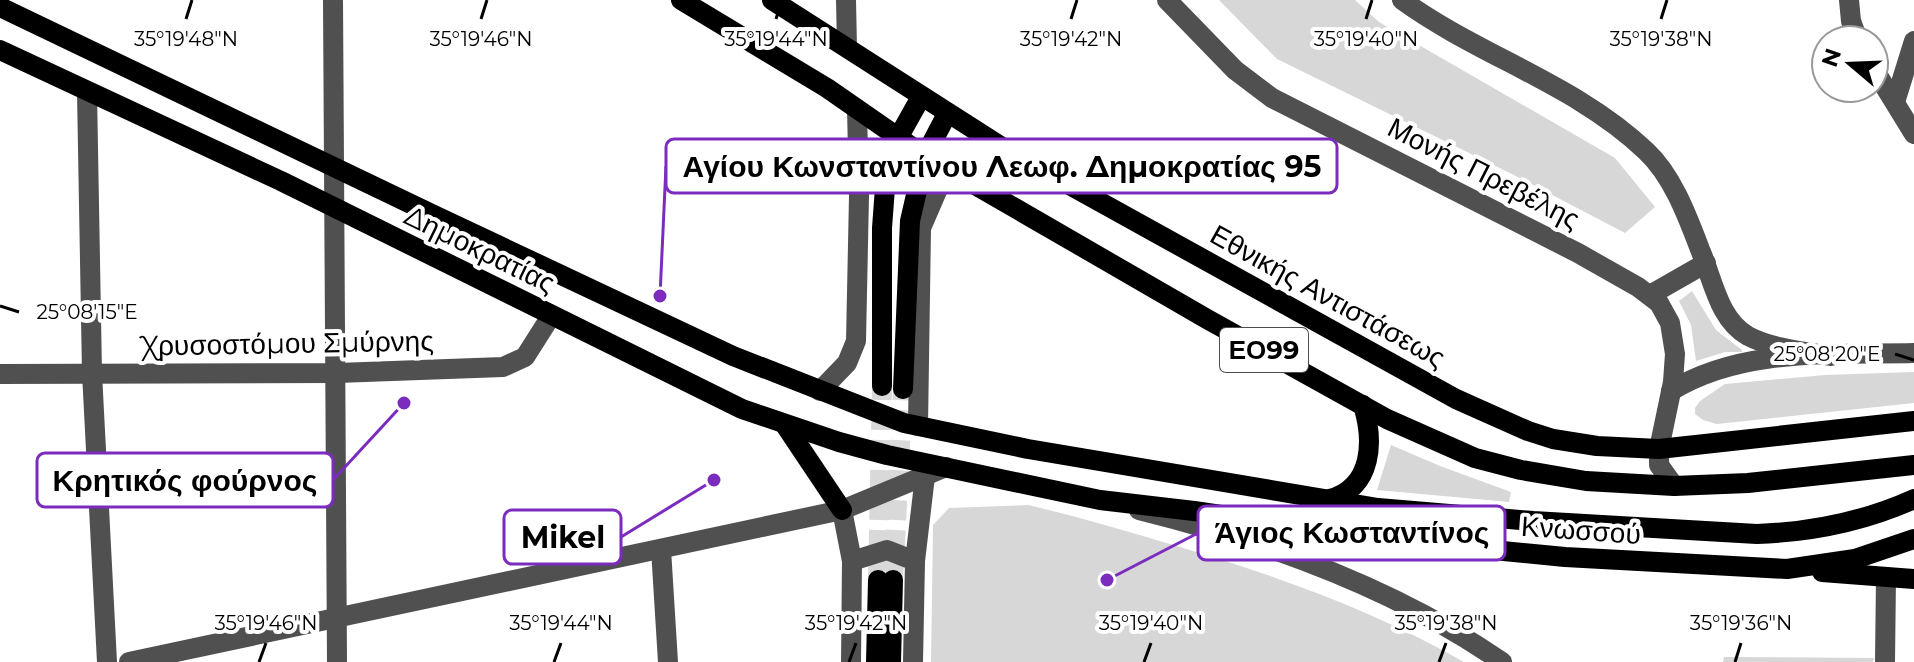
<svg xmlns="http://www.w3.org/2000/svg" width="1914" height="662" font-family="Montserrat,sans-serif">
	<rect width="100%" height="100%" fill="#fff"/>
	<g fill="#d7d7d7">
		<path d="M1219,0H1355L1379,22L1615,158L1655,207L1625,233L1516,176L1277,59Z"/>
		<path d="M1692,291L1716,330L1742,350V352H1725L1696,361L1691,325L1679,301Z"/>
		<path d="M1914,372V403L1717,424L1703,420L1695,414V408L1700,401L1725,384L1825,375Z"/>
		<path d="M1391,445L1440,466L1511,492L1509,502L1377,490Z"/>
		<path d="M1028,505C1076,516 1123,530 1170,544C1271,574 1372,609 1464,662H931L933,525L949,508Z"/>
		<path d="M1724,657L1874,658L1873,662H1723Z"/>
	</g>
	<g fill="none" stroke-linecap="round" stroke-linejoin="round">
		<g stroke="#d9d9d9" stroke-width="20" stroke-dasharray="20 10" stroke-linecap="butt">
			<path d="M878,580L882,386"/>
			<path d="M893,580L903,389"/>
		</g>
		<g stroke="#505050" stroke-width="20">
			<path d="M333,0L337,662"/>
			<path d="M846,0L847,47"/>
			<path d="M1167,0L1235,70L1272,98L1578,253L1638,287L1659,303L1670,323L1675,354L1673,382L1659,449V465L1674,486"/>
			<path d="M1402,0C1479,56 1576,84 1646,151C1673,176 1688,218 1701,252C1713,280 1719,320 1748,336C1773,349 1804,351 1831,356"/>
			<path d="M1849,0L1851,21L1858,40"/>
			<path d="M1874,69L1914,134"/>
			<path d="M87,92L92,373L107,662"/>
			<path d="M1895,102L1914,41"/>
			<path d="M1650,295L1706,263"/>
			<path d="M0,374L337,373L503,367L525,357L551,316"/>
			<path d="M820,391L847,363L856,341L859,196L857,109"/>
			<path d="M1671,391C1742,347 1834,355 1914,353"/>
			<path d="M918,426L921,228L947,168"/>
			<path d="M842,510L852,561L851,662"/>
			<path d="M1139,510C1264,541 1395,588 1502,662"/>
			<path d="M661,549L668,662"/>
			<path d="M852,561L887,550L915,561"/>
			<path d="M129,662L842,510L946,467"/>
			<path d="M913,662L915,561L925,476"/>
			<path d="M1885,662L1886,577"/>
		</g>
		<g stroke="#000" stroke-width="20">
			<path d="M681,0L827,88L925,156L1207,319L1387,419L1475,458L1521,470L1586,481L1674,486L1748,483L1914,465"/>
			<path d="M772,0L1008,151L1456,399L1528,431L1553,439L1597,446L1659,449L1914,421"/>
			<path d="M0,7L436,216L733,356L904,423L1028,449L1378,508L1533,521L1757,534C1812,532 1863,522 1914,499"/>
			<path d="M0,50L281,181L742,409L839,442L887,455L1100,500L1194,511L1400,541L1565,557L1787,569L1855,559L1914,539"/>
			<path d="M882,386V228L886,174L898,138L921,97"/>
			<path d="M903,389L910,221L925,156L947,114"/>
			<path d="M785,425L842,510"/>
			<path d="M1330,499C1373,487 1374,441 1363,405"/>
			<path d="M1822,572L1914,579"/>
			<path d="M876,662L878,580"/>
			<path d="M891,662L893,580"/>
		</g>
	</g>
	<path fill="none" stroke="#000" stroke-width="3" d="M186,19L192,0M481,19L487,0M776,19L782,0M1071,19L1077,0M1366,19L1372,0M1661,19L1667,0M0,306L19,312M1895,354L1914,360M259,662L266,643M554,662L561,643M849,662L856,643M1144,662L1151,643M1439,662L1446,643M1735,662L1741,643"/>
	<g text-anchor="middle" stroke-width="8" stroke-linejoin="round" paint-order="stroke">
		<rect fill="#fff" stroke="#4c4c4c" stroke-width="2" x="1220" y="328" width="88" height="44" rx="6"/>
		<g font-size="26" font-weight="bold" fill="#000">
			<text x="1264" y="359">ΕΟ99</text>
		</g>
		<g font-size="28" fill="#000" stroke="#fff">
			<text transform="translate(1484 173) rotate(27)" y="10">Μονής Πρεβέλης</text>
			<text transform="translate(480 249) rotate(26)" y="10">Δημοκρατίας</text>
			<text transform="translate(1328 296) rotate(29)" y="10">Εθνικής Αντιστάσεως</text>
			<text transform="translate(288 343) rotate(-1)" y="10">Χρυσοστόμου Σμύρνης</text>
			<text transform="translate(1581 530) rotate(4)" y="10">Κνωσσού</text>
		</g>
	</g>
	<g font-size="20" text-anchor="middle" fill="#000" stroke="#fff" stroke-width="8" stroke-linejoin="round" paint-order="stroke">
		<text x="186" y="46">35°19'48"N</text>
		<text x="481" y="46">35°19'46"N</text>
		<text x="776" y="46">35°19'44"N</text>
		<text x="1071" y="46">35°19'42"N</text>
		<text x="1366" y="46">35°19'40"N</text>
		<text x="1661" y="46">35°19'38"N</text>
		<text x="87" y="319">25°08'15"E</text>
		<text x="1827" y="361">25°08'20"E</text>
		<text x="266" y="630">35°19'46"N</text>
		<text x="561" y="630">35°19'44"N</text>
		<text x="856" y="630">35°19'42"N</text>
		<text x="1151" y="630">35°19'40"N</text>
		<text x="1446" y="630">35°19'38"N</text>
		<text x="1741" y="630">35°19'36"N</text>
	</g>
	<path fill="none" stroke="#7b2cbf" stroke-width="3" d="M660 296L666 166M404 403L333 480M1107 580L1198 533M714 480L621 537"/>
	<g fill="#7b2cbf" stroke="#fff" stroke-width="3">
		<circle cx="660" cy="296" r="8"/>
		<circle cx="404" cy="403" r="8"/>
		<circle cx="1107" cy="580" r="8"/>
		<circle cx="714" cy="480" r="8"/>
	</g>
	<g fill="#fff" stroke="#7b2cbf" stroke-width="3">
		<rect x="666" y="139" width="671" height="54" rx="8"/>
		<rect x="37" y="453" width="296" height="54" rx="8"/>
		<rect x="1198" y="506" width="307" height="54" rx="8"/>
		<rect x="504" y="510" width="117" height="54" rx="8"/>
	</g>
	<g font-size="30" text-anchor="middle" font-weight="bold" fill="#000">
		<text x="1002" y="177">Αγίου Κωνσταντίνου Λεωφ. Δημοκρατίας 95</text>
		<text x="185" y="491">Κρητικός φούρνος</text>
		<text x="1352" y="543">Άγιος Κωσταντίνος</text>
		<text x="563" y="548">Mikel</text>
	</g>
	<g transform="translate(1850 64) rotate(289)"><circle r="38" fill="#ffffff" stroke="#999999" stroke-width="2"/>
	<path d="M0-6L14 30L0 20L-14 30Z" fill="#000000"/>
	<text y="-12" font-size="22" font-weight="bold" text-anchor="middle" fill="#000000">N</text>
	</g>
</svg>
